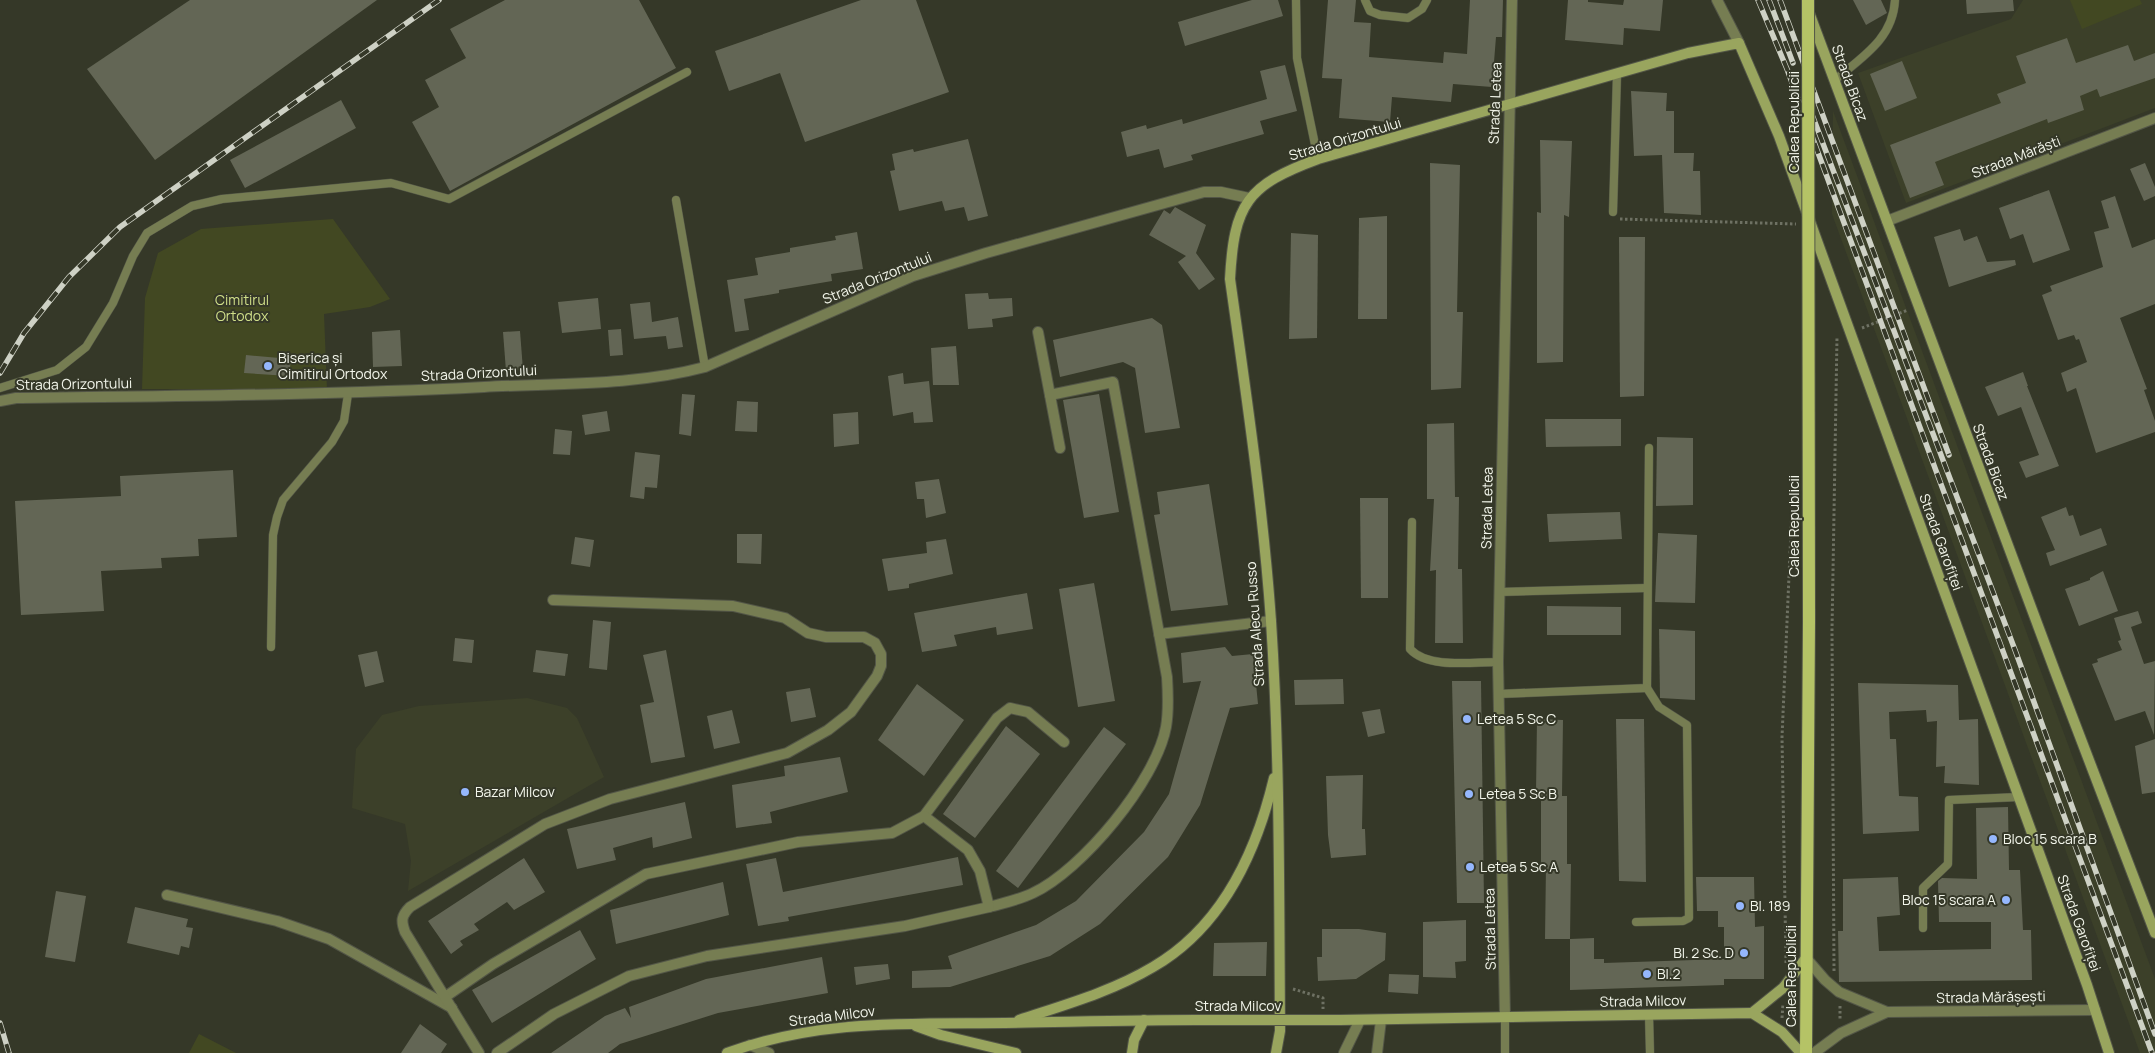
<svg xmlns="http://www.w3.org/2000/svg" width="2155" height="1053" font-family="Manrope,sans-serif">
	<rect width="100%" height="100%" fill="#353828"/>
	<g fill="#3c4029">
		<path d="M2023,0H2155V108L1906,203L1858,73L2011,19Z"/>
		<path d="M1833,111L2155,979V1053H2140L1832,214Z"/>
		<path d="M527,698L567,708L577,718L604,777L408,891L411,861L405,824L352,808L356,749L382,715L419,706Z"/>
	</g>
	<g fill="#424822">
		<path d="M2070,0H2140L2142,4L2082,29Z"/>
		<path d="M333,219L390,299L370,307L324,314L327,390L142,389L145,298L158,253L201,229Z"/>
		<path d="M199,1034L236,1053H189Z"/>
	</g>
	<g fill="#636655">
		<path d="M190,0H377L155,160L87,69Z"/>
		<path d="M505,0H639L676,68L450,191L412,122L439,107L425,80L466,58L450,29Z"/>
		<path d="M861,0H916L949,92L805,142L780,73L729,91L715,51Z"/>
		<path d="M1252,0H1278L1283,16L1185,46L1178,22Z"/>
		<path d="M1328,0H1356L1354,22L1371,23L1369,57L1443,63L1444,52L1467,54L1470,0H1503L1502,37H1496L1492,87L1453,84L1451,102L1392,97L1390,122L1339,118L1342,79L1322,78Z"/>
		<path d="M1568,0H1588V2L1623,5L1624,0H1663L1660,31L1624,28L1623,45L1565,40Z"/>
		<path d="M1853,0H1881L1887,13L1866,25Z"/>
		<path d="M1966,0H2013L2014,11L1967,14Z"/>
		<path d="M2067,38L2076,63L2128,45L2134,61L2155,53V78L2100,97L2097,89L2080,96L2084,110L2048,123L2047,119L1935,162L1944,185L1910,198L1890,145L2001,103L1997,94L2026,83L2016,56Z"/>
		<path d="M1902,61L1917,98L1885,111L1870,74Z"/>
		<path d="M1285,65L1297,111L1260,121L1264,134L1191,155L1193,160L1164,168L1159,149L1127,157L1121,132L1146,125L1147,129L1182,119L1183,124L1267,99L1260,71Z"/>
		<path d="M1631,91L1667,93L1666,111H1674V153H1694L1693,171H1700L1701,215L1664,213L1662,155L1634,156Z"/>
		<path d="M341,100L356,128L245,188L230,160Z"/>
		<path d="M968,139L988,216L968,221L964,207L945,211L942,201L899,211L890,171L895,170L892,154L913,149L914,152Z"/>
		<path d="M1540,140L1572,141L1569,217L1564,215L1563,362L1537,363V212L1541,213Z"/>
		<path d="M1430,163L1460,165L1457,312H1463L1461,388L1431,390Z"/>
		<path d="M2145,163L2155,187V196L2144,201L2130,169Z"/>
		<path d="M2049,190L2070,250L2033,263L2023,234L2010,239L1999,208Z"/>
		<path d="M2115,196L2132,248L2155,239V304L2120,318L2147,389L2144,390L2155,421V432L2096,453L2076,388L2067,392L2061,373L2087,362L2079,339L2076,340L2074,335L2058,340L2042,295L2052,291L2050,286L2103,267L2094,232L2109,228L2101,201Z"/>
		<path d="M1175,207L1206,225L1196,253L1215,279L1199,290L1178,262L1186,256L1149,235L1164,210L1170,214Z"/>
		<path d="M1387,216V319H1358L1359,218Z"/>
		<path d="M1960,229L1964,241L1977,236L1987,262L2015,260L2016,265L1949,287L1934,237Z"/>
		<path d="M857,232L863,269L831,274L832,281L779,290V293L744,299L749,330L735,332L727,280L758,275L755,258L790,252V248L836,240L835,236Z"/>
		<path d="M1291,233L1318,235L1317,338L1289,339Z"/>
		<path d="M1619,237H1645L1644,396L1620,397Z"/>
		<path d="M988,293L989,299L1012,298L1013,316L992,319L993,327L968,329L965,294Z"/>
		<path d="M598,298L601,329L562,333L558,302Z"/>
		<path d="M650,302L652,322L678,317L683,347L668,349L666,336L634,339L630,304Z"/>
		<path d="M1152,318L1162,325L1180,428L1145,433L1135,368L1123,362L1060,377L1053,340Z"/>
		<path d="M621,329L623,355L610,356L608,330Z"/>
		<path d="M400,330L402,366L373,367L372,332Z"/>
		<path d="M520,331L523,370L506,371L503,332Z"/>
		<path d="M956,346L959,385H933L931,348Z"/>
		<path d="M246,355L291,359L289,376L244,373Z"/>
		<path d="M2023,372L2028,386H2027L2059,466L2026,478L2019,462L2039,455L2021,407L1998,416L1985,387Z"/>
		<path d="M903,373L904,384L929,381L933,422L914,423L913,412L893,416L888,376Z"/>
		<path d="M682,394L695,395L691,436L679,434Z"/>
		<path d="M1099,394L1119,512L1084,518L1063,400Z"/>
		<path d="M737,401L758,402L757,432L735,431Z"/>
		<path d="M607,411L610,431L585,435L582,415Z"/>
		<path d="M858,412L859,444L834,447L833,414Z"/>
		<path d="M1545,419H1621V446L1546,447Z"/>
		<path d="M1454,423L1455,497H1459L1458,569H1462L1463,643H1435L1436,570L1430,571L1434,499H1427V424Z"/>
		<path d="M555,429L572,431L570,455L553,454Z"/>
		<path d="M1657,437L1693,438V505L1656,506Z"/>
		<path d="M635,452L660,455L657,488L645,487L644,499L630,497Z"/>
		<path d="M233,470L237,537L198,539L199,556L161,558L162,568L101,571L104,611L21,615L15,501L121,496L120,476Z"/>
		<path d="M939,479L946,513L926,518L924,499H917L915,482Z"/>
		<path d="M1209,484L1228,605L1171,611L1154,515L1160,514L1157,492Z"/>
		<path d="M1360,498H1388V598H1361Z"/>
		<path d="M2066,507L2069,516L2073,515L2080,536L2101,528L2107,545L2050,566L2046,553L2055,550L2041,517Z"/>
		<path d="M1620,512L1622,539L1549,542L1547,514Z"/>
		<path d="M1658,533L1697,535L1695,603L1655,602Z"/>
		<path d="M737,534H762L761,564L737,563Z"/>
		<path d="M575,537L594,540L590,567L571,564Z"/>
		<path d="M946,539L953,574L909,584V588L888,591L882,559L927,553L926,542Z"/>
		<path d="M2103,571L2118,611L2079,626L2065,589L2090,580V578Z"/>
		<path d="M1094,583L1115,701L1078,707L1059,589Z"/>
		<path d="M1027,593L1033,629L997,635L996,627L954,635L957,646L922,652L914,613Z"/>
		<path d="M1547,606L1621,607V635H1547Z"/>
		<path d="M2138,611L2142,623L2131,627L2144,664L2155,661L2154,735L2145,711L2115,721L2092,664L2098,662L2097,659L2122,650L2118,641L2121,640L2114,618Z"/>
		<path d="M593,620L611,622L607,670L589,668Z"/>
		<path d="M1659,629L1695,631V700L1660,698Z"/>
		<path d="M455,638L474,640L472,663L453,661Z"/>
		<path d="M1225,647L1232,656L1253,654L1258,704L1230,708L1200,805L1168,857L1100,924L1050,956L950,987L912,988V971L952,969L948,956L1036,925L1076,901L1144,832L1169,794L1201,681L1183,683L1181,653Z"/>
		<path d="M536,650L568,654L565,676L533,672Z"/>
		<path d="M666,650L685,757L651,763L640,705L654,702L643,655Z"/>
		<path d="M377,651L384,682L365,687L358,655Z"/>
		<path d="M1343,679L1344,704L1295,705L1294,680Z"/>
		<path d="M1452,681H1481L1484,903H1457Z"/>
		<path d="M1858,683L1958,685L1959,720L1978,719L1979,785L1944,783L1945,766L1936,767L1937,721L1927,722L1926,710L1889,712L1890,739H1896L1899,796L1918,797L1919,831L1863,834Z"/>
		<path d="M917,684L964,720L924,776L878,740Z"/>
		<path d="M810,688L816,717L791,722L786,692Z"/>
		<path d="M1380,709L1385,733L1368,737L1362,712Z"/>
		<path d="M732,710L740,743L714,749L707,716Z"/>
		<path d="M1537,719L1563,720L1562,796H1567V864H1571L1570,939H1545L1546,865H1541V793H1536Z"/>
		<path d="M1616,719H1644L1646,882L1619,881Z"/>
		<path d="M1006,726L1040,754L975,838L943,814Z"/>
		<path d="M1104,727L1126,744L1018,888L996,871Z"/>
		<path d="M2155,739V792L2142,794L2135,746Z"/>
		<path d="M840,757L848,792L770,812L772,823L736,828L732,785L785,776L784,766Z"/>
		<path d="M1363,775L1362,829H1365L1366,855L1331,858L1328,835L1326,776Z"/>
		<path d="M685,802L692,838L653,848L652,837L613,848L616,860L577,869L567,829Z"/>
		<path d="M2008,807L2009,870H2020L2023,930H2031L2032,980L1839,982L1838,931H1843V879L1898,877L1900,915L1877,917L1879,951L1991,949V922H1939L1938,881L1942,878L1977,879L1976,808Z"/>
		<path d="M958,857L963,885L788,917L789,921L758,926L746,864L776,858L783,892Z"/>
		<path d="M524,858L545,892L514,910L507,902L474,924L479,930L460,941L463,945L451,954L428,921Z"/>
		<path d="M1696,877H1754L1755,927L1764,926V979H1724V985L1570,990V939L1594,938V959H1604V963L1724,959V927H1718V911H1697Z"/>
		<path d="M723,882L729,915L616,944L610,910Z"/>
		<path d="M56,891L86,896L75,962L45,957Z"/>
		<path d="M135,907L188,919L186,927L193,928L189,948L181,946L179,955L127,943Z"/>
		<path d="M1466,920V961L1455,962L1456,978L1423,977V922Z"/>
		<path d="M1322,929H1359L1386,933L1385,960L1356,979L1318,981L1317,957H1322Z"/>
		<path d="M580,930L596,959L492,1023L472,990Z"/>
		<path d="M1267,942L1266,976H1213L1214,943Z"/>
		<path d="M822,957L828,993L718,1013L620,1044L608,1053H551L605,1016L625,1008L631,1018L629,1007L706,979Z"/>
		<path d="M888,964L890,979L856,985L854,967Z"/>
		<path d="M1389,974L1419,975L1418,994L1388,992Z"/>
		<path d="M420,1024L447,1044L441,1053H401Z"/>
	</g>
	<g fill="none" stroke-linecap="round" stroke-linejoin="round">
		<defs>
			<g id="lane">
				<path d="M1296,0L1297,58L1318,159"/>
				<path d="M1365,0L1370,11L1380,15L1408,18L1422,9L1427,0"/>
				<path d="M1835,80C1862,57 1893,39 1895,0"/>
				<path d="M676,200L705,367"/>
				<path d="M1613,212L1617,74"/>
				<path d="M0,388L57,370L86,347L113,303L133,256L147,233L192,206L222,199L391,183L449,199L687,72"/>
				<path d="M1412,522L1410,649C1428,669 1472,662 1498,662"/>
				<path d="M1499,592L1647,588"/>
				<path d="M271,647L273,535L277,517L283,500L332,442L344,421L348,394"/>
				<path d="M1498,694L1647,688L1649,448"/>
				<path d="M1636,922L1683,921L1689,918L1687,725L1659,707L1647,688"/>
				<path d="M1923,928V888L1948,864L1949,800L2019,797"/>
				<path d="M1649,1015L1650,1053"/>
				<path d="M1505,1017V1053"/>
			</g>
			<g id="street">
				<path d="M1717,0L1739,43"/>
				<path d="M1887,221L2155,118"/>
				<path d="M1038,332L1060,448"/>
				<path d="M0,401L16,398C172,396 328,395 484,387C557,383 634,386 705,367L913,276L986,253L1204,192H1221L1249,198"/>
				<path d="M1159,634L1271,621"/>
				<path d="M167,895L277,921L329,939L452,1008"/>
				<path d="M989,907C1003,903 1019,900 1033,893C1082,870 1156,781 1166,727C1169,710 1168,693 1167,677L1113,382L1050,395"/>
				<path d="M1806,958L1825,980L1839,992L1887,1012L2095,1010"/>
				<path d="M445,997L493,964L646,874L798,842L892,833L924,816L997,718L1010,708L1028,712L1064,742"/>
				<path d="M1505,1017L1498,662L1512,0"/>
				<path d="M750,1045L769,1053"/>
				<path d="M479,1053L405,932C401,921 401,916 410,907L545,824L610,799L787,753L828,730L851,712L877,676L881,666V654L875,643L864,637H826L808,633L785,618L733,606L553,600"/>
				<path d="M497,1053L554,1014L629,976L707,956L905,926L989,907L980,871L968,850L924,816"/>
				<path d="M1344,1053L1360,1020"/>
				<path d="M1377,1053L1381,1020"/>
				<path d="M1814,1053L1841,1033L1887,1012"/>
			</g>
			<g id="secondary">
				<path d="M1810,15L2056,674L2155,933"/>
				<path d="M1752,1013L1783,988L1806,958"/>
				<path d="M1019,1020C1064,1005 1111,992 1153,967C1222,927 1256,854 1274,778"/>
				<path d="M1340,1020L1752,1013L1782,1032L1801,1053"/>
				<path d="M916,1026L941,1035L1016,1053"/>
				<path d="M727,1053C819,1019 910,1024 1005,1023C1069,1022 1132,1020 1196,1020"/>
				<path d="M1132,1053L1134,1040L1144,1020"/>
				<path d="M1276,1053L1280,1031C1279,894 1280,758 1271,621C1263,507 1246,393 1230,279C1234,204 1247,185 1318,159L1688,53L1739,43L1779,136L2087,985L2109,1053"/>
			</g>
			<path id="primary" d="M1806,1053L1809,621"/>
		</defs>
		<use href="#lane" stroke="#535647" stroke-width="9"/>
		<use href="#street" stroke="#535647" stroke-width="12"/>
		<use href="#secondary" stroke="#535647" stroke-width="12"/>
		<use href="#primary" stroke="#535647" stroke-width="14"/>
		<g stroke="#6e7163" stroke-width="3" stroke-dasharray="2.5 2.5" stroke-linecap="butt">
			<path d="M1620,219L1796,224"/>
			<path d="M1862,328L1908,310"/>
			<path d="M1786,963L1782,737L1793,484"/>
			<path d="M1834,971L1832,630L1837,337"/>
			<path d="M1293,989L1323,998V1009"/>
			<path d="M1840,1006V1020"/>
			<path d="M1782,1018L1783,1004"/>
		</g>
		<use href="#lane" stroke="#767d52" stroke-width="8"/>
		<use href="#street" stroke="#767d52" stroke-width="10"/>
		<use href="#secondary" stroke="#99a55e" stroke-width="10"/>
		<use href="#primary" stroke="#b5c366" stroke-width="12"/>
		<defs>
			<g id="rail">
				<path d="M1758,0L1787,69L2152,1053"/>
				<path d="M1769,0L1793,63"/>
				<path d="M1780,0L1949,455"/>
				<path d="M1811,112L2015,650L2155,1034"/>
				<path d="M0,373L24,333L69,277L120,227L439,0"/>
				<path d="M0,1023L9,1053"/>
			</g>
		</defs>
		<use href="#rail" stroke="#ced1c5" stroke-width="5.5"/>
		<use href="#rail" stroke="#353828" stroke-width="4" stroke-dasharray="11" stroke-linecap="butt"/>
		<defs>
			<path id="secondary-bridge" d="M1196,1020H1340"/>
			<path id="primary-bridge" d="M1808,0L1809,621"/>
		</defs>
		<use href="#secondary-bridge" stroke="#535647" stroke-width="12" stroke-linecap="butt"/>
		<use href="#primary-bridge" stroke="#535647" stroke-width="14" stroke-linecap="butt"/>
		<use href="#secondary-bridge" stroke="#99a55e" stroke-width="10"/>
		<use href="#primary-bridge" stroke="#b5c366" stroke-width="12"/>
	</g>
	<g fill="#95b7fd" stroke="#353828" stroke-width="2">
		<circle cx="268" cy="366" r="5"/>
		<circle cx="1467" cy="719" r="5"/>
		<circle cx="465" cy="792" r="5"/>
		<circle cx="1469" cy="794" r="5"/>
		<circle cx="1993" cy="839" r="5"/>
		<circle cx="1470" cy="867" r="5"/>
		<circle cx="2006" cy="900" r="5"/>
		<circle cx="1740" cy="906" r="5"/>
		<circle cx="1744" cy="953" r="5"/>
		<circle cx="1647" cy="974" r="5"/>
	</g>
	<g text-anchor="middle" stroke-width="4" stroke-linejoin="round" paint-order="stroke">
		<g font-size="14" fill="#f3f6eb" stroke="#353828">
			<text transform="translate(1850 83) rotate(70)" y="5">Strada Bicaz</text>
			<text transform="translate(1495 103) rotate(-88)" y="5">Strada Letea</text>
			<text transform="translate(1794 122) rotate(-90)" y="5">Calea Republicii</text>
			<text transform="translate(1345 139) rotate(-17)" y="5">Strada Orizontului</text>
			<text transform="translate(2016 157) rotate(-21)" y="5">Strada Mărăști</text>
			<text transform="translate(877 278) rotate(-22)" y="5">Strada Orizontului</text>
			<text transform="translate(479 373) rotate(-3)" y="5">Strada Orizontului</text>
			<text transform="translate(74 384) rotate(-1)" y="5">Strada Orizontului</text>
			<text transform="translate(1991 462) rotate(70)" y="5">Strada Bicaz</text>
			<text transform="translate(1487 508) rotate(-89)" y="5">Strada Letea</text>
			<text transform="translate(1794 526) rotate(-90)" y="5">Calea Republicii</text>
			<text transform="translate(1941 542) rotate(70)" y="5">Strada Garofiței</text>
			<text transform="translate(1255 624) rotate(-94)" y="5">Strada Alecu Russo</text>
			<text transform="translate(2079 923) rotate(70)" y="5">Strada Garofiței</text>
			<text transform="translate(1490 929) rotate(-91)" y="5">Strada Letea</text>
			<text transform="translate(1791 976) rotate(-90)" y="5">Calea Republicii</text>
			<text transform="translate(1991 997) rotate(-1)" y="5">Strada Mărășești</text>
			<text transform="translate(1643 1001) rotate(-1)" y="5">Strada Milcov</text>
			<text x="1238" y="1011">Strada Milcov</text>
			<text transform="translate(832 1016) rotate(-7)" y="5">Strada Milcov</text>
		</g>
		<g font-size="14" fill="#d0df89" stroke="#353828">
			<text x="242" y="305">Cimitirul<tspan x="242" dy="16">Ortodox</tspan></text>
		</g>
		<g font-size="14" fill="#f3f6eb" stroke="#353828" text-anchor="start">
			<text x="278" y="363">Biserica și<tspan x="278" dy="16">Cimitirul Ortodox</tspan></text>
			<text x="1477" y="724">Letea 5 Sc C</text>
			<text x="475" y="797">Bazar Milcov</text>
			<text x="1479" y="799">Letea 5 Sc B</text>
			<text x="2003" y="844">Bloc 15 scara B</text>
			<text x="1480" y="872">Letea 5 Sc A</text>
			<text x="1996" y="905" text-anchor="end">Bloc 15 scara A</text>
			<text x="1750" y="911">Bl. 189</text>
			<text x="1734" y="958" text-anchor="end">Bl. 2 Sc. D</text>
			<text x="1657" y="979">Bl.2</text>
		</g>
	</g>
</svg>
